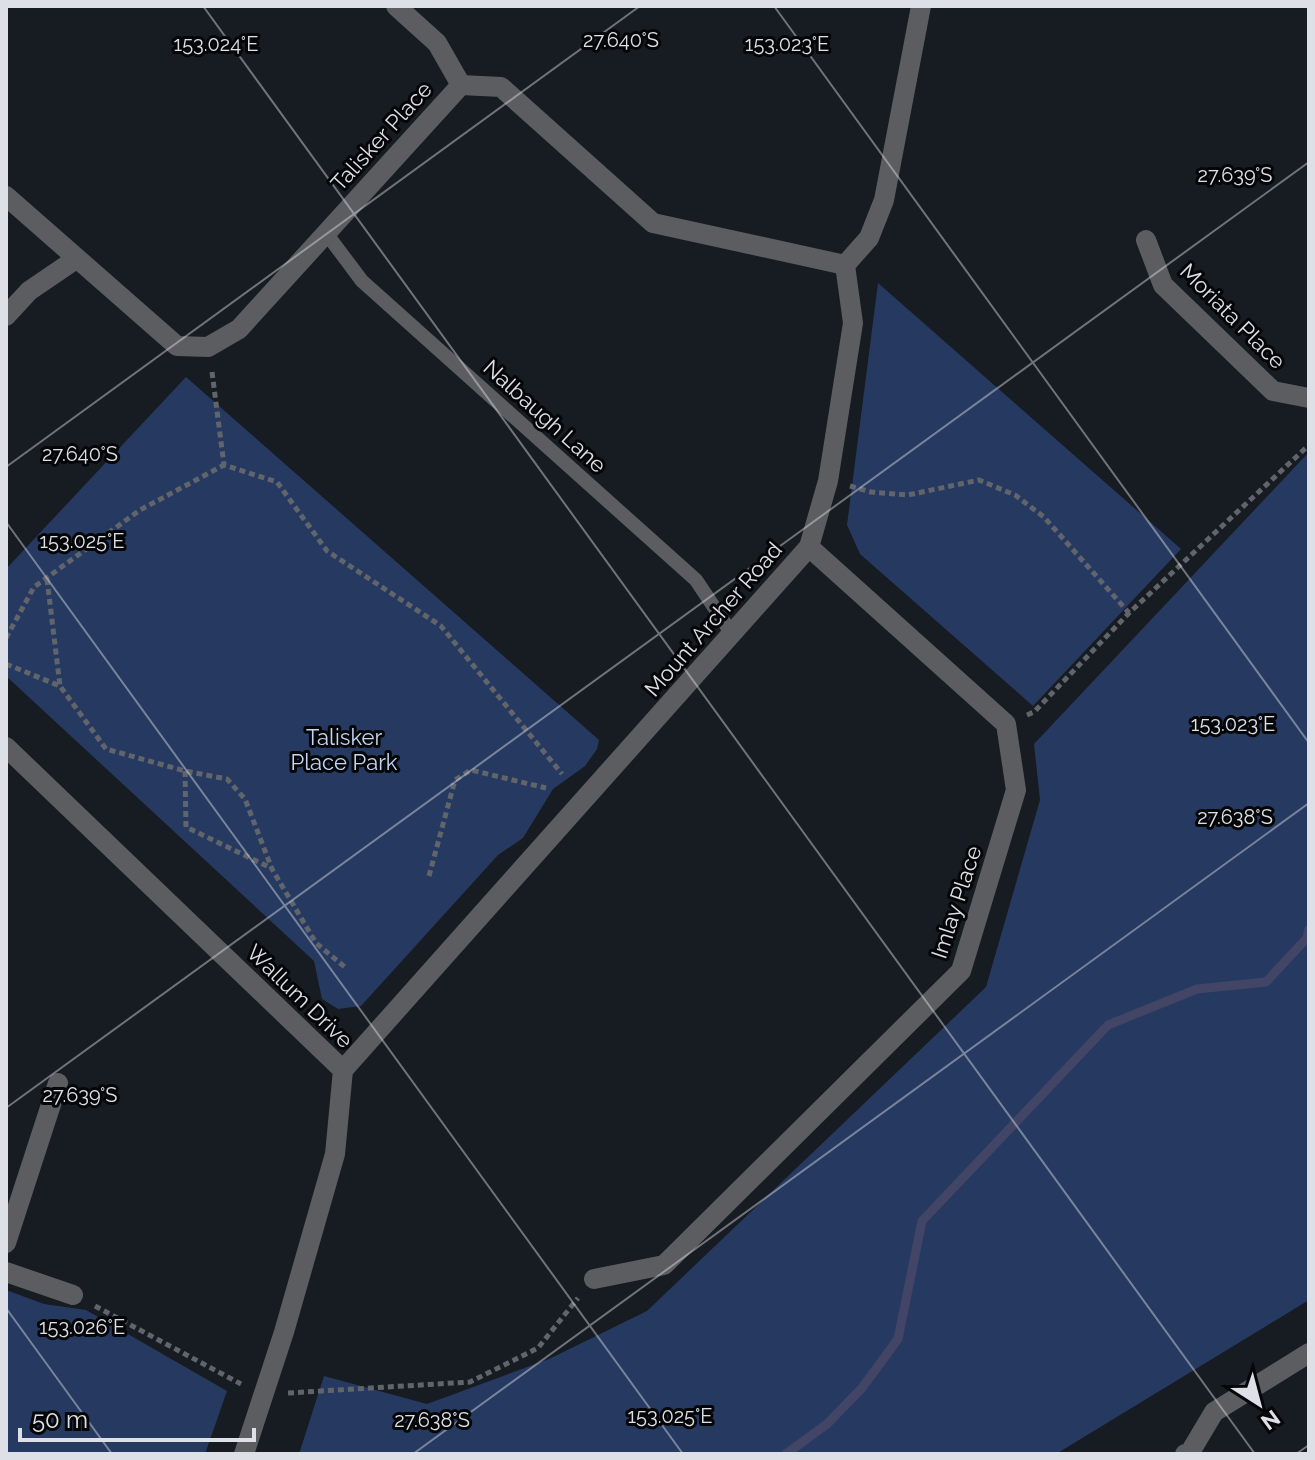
<svg xmlns="http://www.w3.org/2000/svg" width="1315" height="1460" font-family="Raleway,sans-serif">
	<rect width="100%" height="100%" fill="#171b22"/>
	<g fill="#263a61">
		<path d="M878,283L1181,549L1033,706L860,554L847,525Z"/>
		<path d="M186,377L599,740L597,749L585,766L553,789L523,838L498,855L361,1006L338,1009L322,999L314,961L6,676V569Z"/>
		<path d="M1309,452V1300L1056,1454H299L324,1376L427,1404L549,1359L647,1311L986,987L1040,800L1034,744Z"/>
		<path d="M6,1290L44,1304L86,1310L227,1391L205,1454H6Z"/>
	</g>
	<g fill="none" stroke-linecap="round" stroke-linejoin="round">
		<path stroke="#424565" stroke-width="9" d="M786,1454L827,1424L862,1388L898,1339L922,1221L1108,1025L1197,989L1266,982L1307,938L1309,929"/>
		<g stroke="#61656b" stroke-width="5" stroke-dasharray="6 4" stroke-linecap="butt">
			<path d="M212,372L224,465L277,482L327,551L441,626L562,774"/>
			<path d="M850,486L871,492L908,495L979,480L1015,495L1044,517L1129,613"/>
			<path d="M47,579L60,686"/>
			<path d="M6,638L34,587L140,510L224,465"/>
			<path d="M6,664L60,686L106,749L185,771L227,779L245,799L272,869L316,943L346,968"/>
			<path d="M1027,715L1034,712L1129,613L1309,445"/>
			<path d="M185,771L186,827L271,868"/>
			<path d="M429,876L455,780L471,770L546,788"/>
			<path d="M95,1306L241,1384"/>
			<path d="M288,1393L470,1382L538,1348L578,1298"/>
		</g>
		<path stroke="#5b5d61" stroke-width="14" d="M326,233L362,281L696,580L732,634"/>
		<g stroke="#5b5d61" stroke-width="20">
			<path d="M396,6L437,43L461,85"/>
			<path d="M6,196L177,346L208,347L239,329L461,85L501,87L653,223L845,265"/>
			<path d="M1146,240L1163,285L1273,391L1309,398"/>
			<path d="M6,316L29,291L76,259"/>
			<path d="M6,747L343,1070L335,1154L284,1332L244,1454"/>
			<path d="M343,1070L809,547L828,481L853,323L845,265L869,238L884,200L921,6"/>
			<path d="M6,1243L58,1083"/>
			<path d="M6,1272L73,1295"/>
			<path d="M594,1279L664,1265L961,971L1016,790L1006,724L809,547"/>
		</g>
		<path stroke="#5b5d61" stroke-width="20" d="M1185,1454H1189L1214,1412L1309,1353"/>
	</g>
	<path fill="none" stroke="#dde0e6" stroke-width="2" stroke-opacity="0.45" d="M203,6L1255,1454M774,6L1309,743M6,467L640,6M6,522L683,1454M6,1108L1309,162M6,1308L112,1454M413,1454L1309,803M1296,1454L1309,1445"/>
	<g text-anchor="middle" stroke-width="6" stroke-linejoin="round" paint-order="stroke">
		<g font-size="22" fill="#dde0e6" stroke="#050608">
			<text transform="translate(381 136) rotate(-48)" y="8">Talisker Place</text>
			<text transform="translate(1233 316) rotate(45)" y="8">Moriata Place</text>
			<text transform="translate(545 416) rotate(42)" y="8">Nalbaugh Lane</text>
			<text transform="translate(713 619) rotate(-49)" y="8">Mount Archer Road</text>
			<text transform="translate(956 902) rotate(-72)" y="8">Imlay Place</text>
			<text transform="translate(300 996) rotate(44)" y="8">Wallum Drive</text>
		</g>
		<g font-size="22" fill="#c3d5f4" stroke="#050608">
			<text x="344" y="745">Talisker<tspan x="344" dy="25">Place Park</tspan></text>
		</g>
	</g>
	<g font-size="20" text-anchor="middle" fill="#dde0e6" stroke="#050608" stroke-width="6" stroke-linejoin="round" paint-order="stroke">
		<text x="621" y="47">27.640°S</text>
		<text x="216" y="51">153.024°E</text>
		<text x="787" y="51">153.023°E</text>
		<text x="1235" y="182">27.639°S</text>
		<text x="80" y="461">27.640°S</text>
		<text x="82" y="548">153.025°E</text>
		<text x="1233" y="731">153.023°E</text>
		<text x="1235" y="824">27.638°S</text>
		<text x="80" y="1102">27.639°S</text>
		<text x="82" y="1334">153.026°E</text>
		<text x="670" y="1423">153.025°E</text>
		<text x="432" y="1427">27.638°S</text>
	</g>
	<rect width="1315" height="1460" fill="none" stroke="#dde0e6" stroke-width="16"/>
	<g transform="translate(1259 1404) rotate(144)" stroke="#050608" stroke-width="6" paint-order="stroke">
	<path d="M0-6L14 30L0 20L-14 30Z" fill="#dde0e6"/>
	<text y="-12" font-size="22" font-weight="bold" text-anchor="middle" fill="#dde0e6">N</text>
	</g>
	<path d="M20 1428v12h234v-12" fill="none" stroke="#dde0e6" stroke-width="4"/>
	<text x="32" y="1428" font-size="24" fill="#dde0e6" stroke="#050608" stroke-width="6" paint-order="stroke">50 m</text>
</svg>
